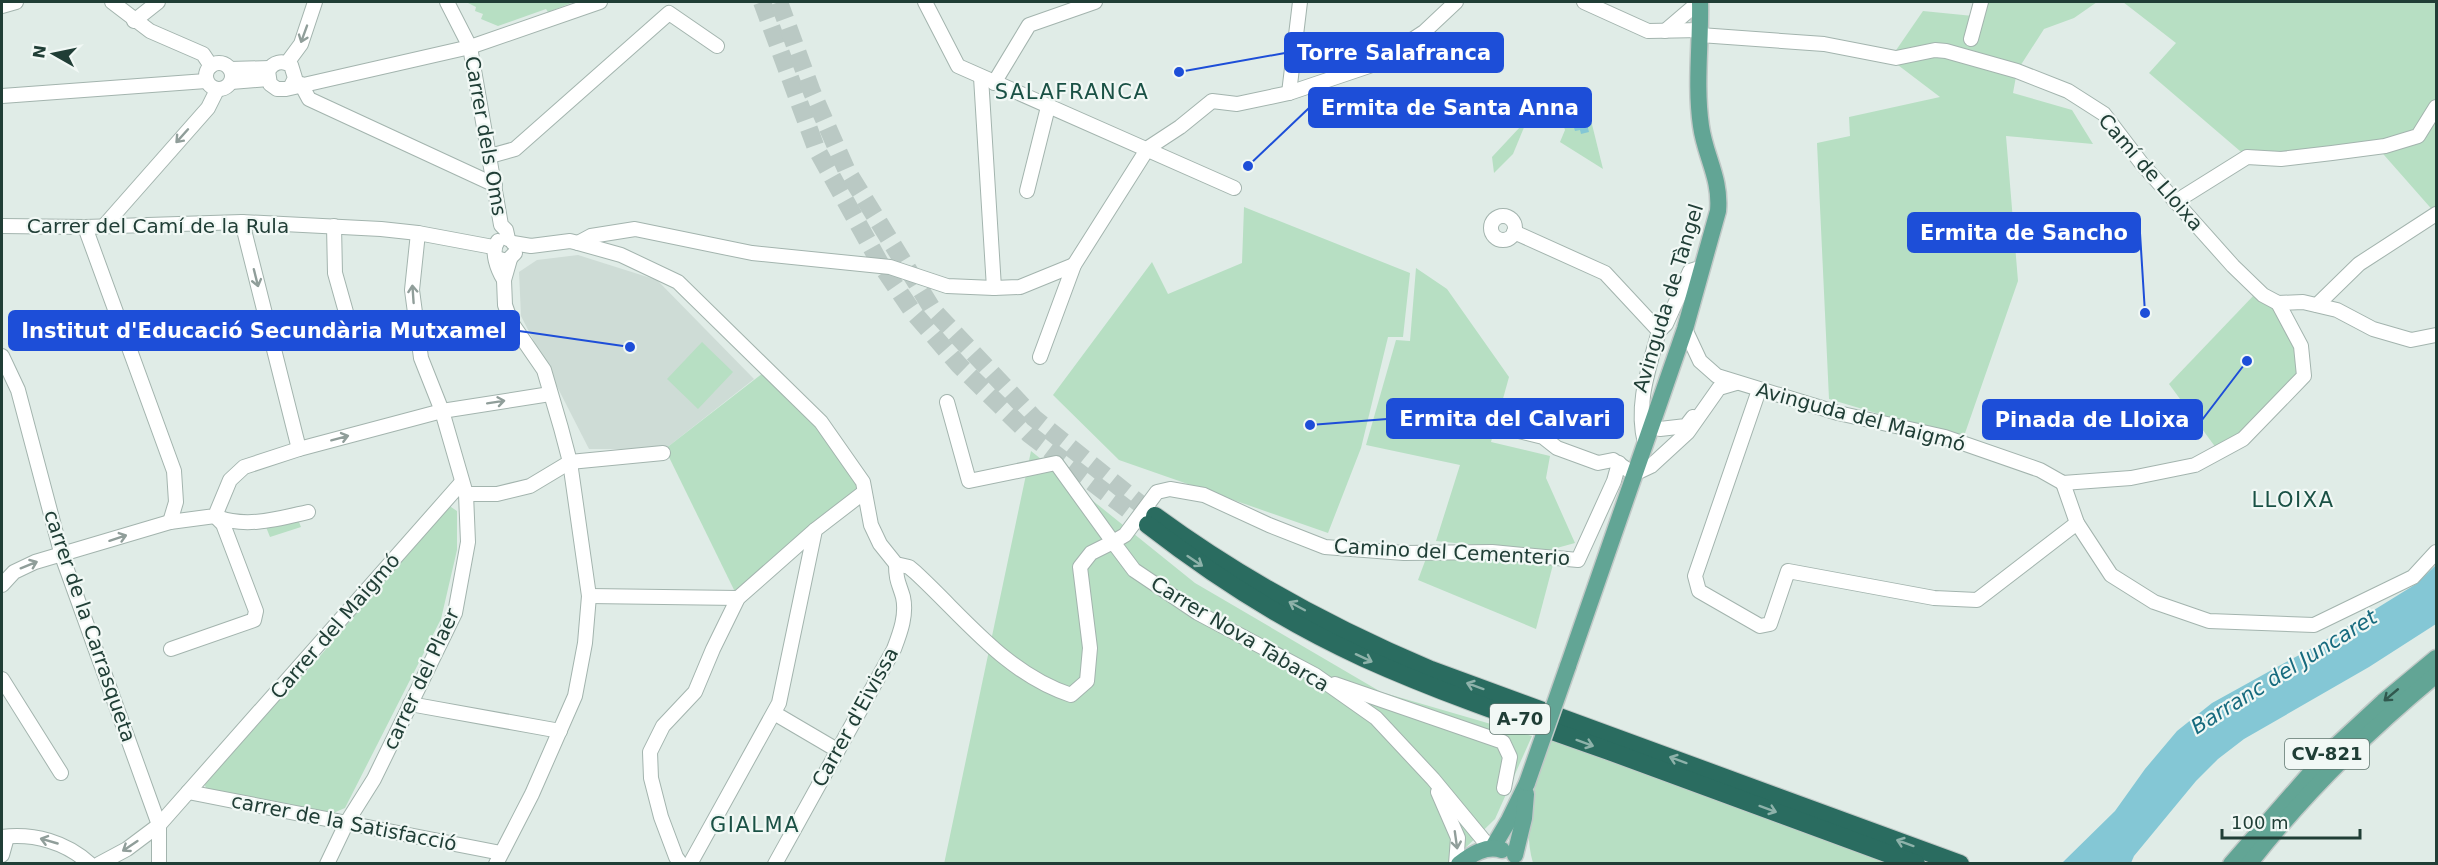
<svg xmlns="http://www.w3.org/2000/svg" width="2438" height="865" font-family="'DejaVu Sans',sans-serif">
	<rect width="100%" height="100%" fill="#e0ece7"/>
	<path fill="#cedcd6" d="M578,255L657,280L754,379L665,449H589L521,316L519,272L537,260Z"/>
	<g fill="#b7dfc3">
		<path d="M466,2H574L548,12L546,9L498,26L481,19L483,14L475,11L476,7Z"/>
		<path d="M1978,2H2097L2074,18L2044,29L2017,71L2013,93L2072,110L2093,144L2006,136L2018,281L1963,439L1829,399L1817,143L1850,136L1849,117L1940,97L1890,59L1923,11L1973,16Z"/>
		<path d="M2123,2H2436V214L2377,147L2247,157L2149,73L2176,43Z"/>
		<path d="M1586,100L1603,169L1560,142L1565,130L1557,106Z"/>
		<path d="M1525,125L1513,154L1494,173L1492,157L1521,126Z"/>
		<path d="M1244,207L1410,273L1403,337H1388L1361,448L1328,533L1119,460L1053,395L1152,262L1168,294L1242,263Z"/>
		<path d="M1416,268L1447,289L1509,377L1491,442L1550,456L1546,478L1575,543L1542,552L1436,541L1460,465L1366,445L1396,340L1410,341Z"/>
		<path d="M2255,294L2273,308L2301,346L2304,376L2219,452L2169,384Z"/>
		<path d="M702,342L733,372L698,409L667,379Z"/>
		<path d="M767,370L821,422L863,493L738,598L665,449Z"/>
		<path d="M1031,451L1195,583L1381,692L1532,736L1495,819L1450,863L944,864Z"/>
		<path d="M448,505L457,511V550L441,619L345,808L331,814L206,788L203,780L315,662Z"/>
		<path d="M297,517L301,527L270,537L266,527Z"/>
		<path d="M1428,553L1555,557L1536,629L1418,580Z"/>
		<path d="M1549,736L1893,863H1533C1521,821 1536,777 1549,736Z"/>
	</g>
	<g fill="#84c7d5">
		<path d="M1583,109L1589,132L1581,134L1580,130L1575,131L1571,118L1574,117L1572,112Z"/>
		<path d="M2436,565V624L2369,667L2244,739L2218,759L2196,781L2134,856L2131,863H2062L2115,811L2145,769L2177,731L2212,703L2319,644L2416,584Z"/>
	</g>
	<g fill="none" stroke-linecap="round" stroke-linejoin="round">
		<g stroke="#bac9c4" stroke-width="18" stroke-dasharray="18 9" stroke-linecap="butt">
			<path d="M762,2L816,148L881,265L913,312L959,365L1029,434L1148,525"/>
			<path d="M779,2L812,92L846,169L933,310L1034,418L1155,516"/>
		</g>
		<defs>
			<g id="minor">
				<path d="M112,2L150,31L203,54L211,66"/>
				<path d="M447,2L470,47L501,225L506,230L508,239"/>
				<path d="M925,2L958,66L1234,188"/>
				<path d="M1584,2L1648,31L1701,30"/>
				<path d="M2,6L16,2"/>
				<path d="M134,21L158,2"/>
				<path d="M1665,31L1699,2"/>
				<path d="M1700,35L1824,44L1896,58L1935,50L1946,51L2017,71L2068,91L2104,114L2142,164L2233,266L2263,295L2278,303L2303,302L2337,310L2373,329L2411,340L2436,335"/>
				<path d="M1971,39L1981,2"/>
				<circle cx="219" cy="76" r="13"/>
				<path d="M287,63L301,44L315,2"/>
				<path d="M230,69L270,68"/>
				<path d="M981,77L994,288"/>
				<path d="M231,82L268,79"/>
				<path d="M994,83L1029,25L1095,2"/>
				<path d="M301,84L309,99L495,185"/>
				<path d="M291,86L295,78L291,65C282,60 273,62 268,71L270,84L277,89H286L470,47L600,2"/>
				<path d="M1289,93L1300,2"/>
				<path d="M2,96L206,81"/>
				<path d="M490,156L515,149L669,13L717,46"/>
				<path d="M1027,191L1048,107"/>
				<path d="M2175,202L2247,157L2281,159L2332,153L2385,146L2418,136L2436,107"/>
				<circle cx="1503" cy="228" r="12"/>
				<path d="M242,222L299,449"/>
				<path d="M2,226L85,227L242,222L381,229L418,233L493,247"/>
				<path d="M104,226L208,108L217,90"/>
				<path d="M334,226L335,273L351,330"/>
				<path d="M85,227L174,471L176,502L170,522"/>
				<path d="M1514,232L1605,273L1659,331"/>
				<path d="M498,241C490,251 498,270 504,280"/>
				<path d="M513,243L531,246L570,241L578,243L621,255L678,282L821,422L863,482L871,525L880,544L896,564L909,567L915,572C964,617 1006,674 1071,695L1087,681L1090,648L1080,567L1091,553L1113,542L1134,570L1198,613L1315,675L1376,718L1433,779L1490,848"/>
				<path d="M578,243L591,236L635,229L752,253L890,267L947,286L994,288L1020,287L1074,265"/>
				<path d="M496,258L507,261L515,253"/>
				<path d="M2317,305L2359,264L2436,214"/>
				<path d="M1685,329L1700,361L1717,376L1838,413L1945,437L2040,470L2063,483L2131,478L2195,465L2243,439L2304,376L2301,346L2278,303"/>
				<path d="M2,356L18,390L62,556L159,825V864"/>
				<path d="M1040,357L1074,265L1148,148L1180,127L1212,101L1237,104L1289,93L1375,64L1424,32L1456,2"/>
				<path d="M1759,390L1695,576L1699,591L1760,626L1770,624L1788,571L1934,598L1977,600L2077,523"/>
				<path d="M947,402L969,481L1056,463L1113,542L1125,535L1157,492L1170,489L1204,495L1269,525L1325,547L1404,553L1492,552L1578,560L1614,481L1619,463"/>
				<path d="M1495,425L1543,437L1557,448L1598,463L1613,460L1634,474L1651,466L1688,432L1719,388L1736,383"/>
				<path d="M1660,429L1686,426L1693,417"/>
				<path d="M1645,443C1635,405 1649,368 1659,331L1666,324L1690,271L1703,267"/>
				<path d="M2063,483L2077,523L2111,575L2154,602L2209,621L2314,625L2413,577L2436,552"/>
				<path d="M466,494H497L530,486L570,462L663,453"/>
				<path d="M217,517C247,528 277,519 308,512"/>
				<path d="M2,585L14,572L35,562L170,522L215,516L230,480L244,467L299,449L442,411L550,394"/>
				<path d="M589,596L738,598"/>
				<path d="M171,649L254,620L256,611L223,524L215,516"/>
				<path d="M2,679L61,773"/>
				<path d="M1335,684L1503,742L1510,757L1504,788"/>
				<path d="M410,704L560,731"/>
				<path d="M774,713L837,750"/>
				<path d="M188,792L501,853"/>
				<path d="M1438,792L1458,838L1456,864"/>
				<path d="M2,837C34,833 66,842 90,864"/>
				<path d="M2,855L7,837"/>
				<path d="M99,864L127,849L159,825L462,482"/>
				<path d="M327,864L347,822L374,779L455,613L468,542L466,494L442,411L421,358L412,290L418,233"/>
				<path d="M496,864L532,794L575,696L585,643L589,596L570,462L561,428L544,370L511,322L505,305L504,280L510,259"/>
				<path d="M681,864L676,857L661,817L651,778L650,752L663,726L695,692L713,649L738,598L815,530"/>
				<path d="M690,864L779,703L815,530L863,493"/>
				<path d="M775,864L894,649C900,633 907,615 903,597C899,583 896,581 896,564"/>
			</g>
			<g id="major">
				<path d="M1568,666L1685,329L1718,211C1721,178 1705,156 1701,126C1695,85 1701,42 1700,2"/>
				<path d="M1493,847L1509,820L1527,783"/>
				<path d="M1515,855L1524,818L1526,794"/>
				<path d="M1459,864C1472,854 1486,845 1502,850"/>
				<path d="M2231,864L2328,753L2383,702L2436,658"/>
				<path d="M2249,864C2304,794 2368,731 2436,675"/>
			</g>
			<g id="highway">
				<path d="M1155,516C1241,579 1333,629 1431,670L1960,864"/>
				<path d="M1148,525C1215,577 1287,623 1364,658C1444,694 1527,722 1609,751C1712,788 1814,826 1916,864"/>
			</g>
		</defs>
		<use href="#minor" stroke="#a3b4ae" stroke-width="16"/>
		<use href="#major" stroke="#c1c9c7" stroke-width="19"/>
		<use href="#highway" stroke="#c1c9c7" stroke-width="20"/>
		<use href="#minor" stroke="#fff" stroke-width="14"/>
		<use href="#major" stroke="#62a595" stroke-width="16"/>
		<use href="#highway" stroke="#2a6c60" stroke-width="18"/>
		<defs>
			<path id="major-bridge" d="M1527,783L1568,666"/>
		</defs>
		<use href="#major-bridge" stroke="#c1c9c7" stroke-width="19" stroke-linecap="butt"/>
		<use href="#major-bridge" stroke="#62a595" stroke-width="16"/>
	</g>
	<defs><path id="oneway-shaft" d="M-6 0H5M1.5-3L5.5 0L1.5 3" fill="none" stroke-width="1.6" stroke-linecap="round" stroke-linejoin="round" transform="scale(1.5)"/></defs>
	<g stroke="#909e9a">
		<use href="#oneway-shaft" transform="translate(304 34) rotate(110)"/>
		<use href="#oneway-shaft" transform="translate(182 136) rotate(132)"/>
		<use href="#oneway-shaft" transform="translate(256 278) rotate(76)"/>
		<use href="#oneway-shaft" transform="translate(413 294) rotate(-94)"/>
		<use href="#oneway-shaft" transform="translate(496 402) rotate(-9)"/>
		<use href="#oneway-shaft" transform="translate(340 438) rotate(-15)"/>
		<use href="#oneway-shaft" transform="translate(118 538) rotate(-18)"/>
		<use href="#oneway-shaft" transform="translate(29 565) rotate(-22)"/>
		<use href="#oneway-shaft" transform="translate(1456 840) rotate(82)"/>
		<use href="#oneway-shaft" transform="translate(49 841) rotate(-164)"/>
		<use href="#oneway-shaft" transform="translate(130 846) rotate(146)"/>
	</g>
	<g stroke="#8eb2aa">
		<use href="#oneway-shaft" transform="translate(1195 561) rotate(34)"/>
		<use href="#oneway-shaft" transform="translate(1297 606) rotate(-152)"/>
		<use href="#oneway-shaft" transform="translate(1364 658) rotate(25)"/>
		<use href="#oneway-shaft" transform="translate(1475 686) rotate(-160)"/>
		<use href="#oneway-shaft" transform="translate(1585 743) rotate(20)"/>
		<use href="#oneway-shaft" transform="translate(1678 760) rotate(-160)"/>
		<use href="#oneway-shaft" transform="translate(1768 809) rotate(20)"/>
		<use href="#oneway-shaft" transform="translate(1905 843) rotate(-160)"/>
	</g>
	<use stroke="#30584e" href="#oneway-shaft" transform="translate(2391 695) rotate(140)"/>
	<g text-anchor="middle" stroke-width="4.5" stroke-linejoin="round" paint-order="stroke">
		<g fill="#f1f8f5" stroke="#5f766f" stroke-width="1.5">
			<rect x="1490" y="704" width="60" height="30" rx="4.5"/>
			<rect x="2285" y="739" width="84" height="30" rx="4.5"/>
		</g>
		<g font-size="18" font-weight="bold" fill="#203e36">
			<text x="1520" y="725">A-70</text>
			<text x="2327" y="760">CV-821</text>
		</g>
		<g font-size="20" fill="#203e36" stroke="#f1f8f5">
			<text transform="translate(486 136) rotate(80)" y="7">Carrer dels Oms</text>
			<text transform="translate(2151 172) rotate(49)" y="7">Camí de Lloixa</text>
			<text x="158" y="233">Carrer del Camí de la Rula</text>
			<text transform="translate(1668 298) rotate(-73)" y="7">Avinguda de Tàngel</text>
			<text transform="translate(1861 417) rotate(15)" y="7">Avinguda del Maigmó</text>
			<text transform="translate(1452 552) rotate(3)" y="7">Camino del Cementerio</text>
			<text transform="translate(90 626) rotate(71)" y="7">carrer de la Carrasqueta</text>
			<text transform="translate(335 626) rotate(-49)" y="7">Carrer del Maigmó</text>
			<text transform="translate(1240 634) rotate(31)" y="7">Carrer Nova Tabarca</text>
			<text transform="translate(421 679) rotate(-65)" y="7">carrer del Plaer</text>
			<text transform="translate(855 717) rotate(-61)" y="7">Carrer d'Eivissa</text>
			<text transform="translate(344 822) rotate(11)" y="7">carrer de la Satisfacció</text>
		</g>
		<g font-size="21" letter-spacing="1.5" fill="#1a5145" stroke="#f1f8f5">
			<text x="1072" y="99">SALAFRANCA</text>
			<text x="2293" y="507">LLOIXA</text>
			<text x="755" y="832">GIALMA</text>
		</g>
		<g font-size="21" font-style="italic" fill="#166a7e" stroke="#f1f8f5">
			<text transform="translate(2284 672) rotate(-32)" y="7">Barranc del Juncaret</text>
		</g>
	</g>
	<path fill="none" stroke="#1d4ed8" stroke-width="2" d="M1179 72L1285 53M1248 166L1309 108M2145 313L2140 233M630 347L519 331M1310 425L1387 419M2247 361L2202 420"/>
	<g fill="#1d4ed8" stroke="#f1f8f5" stroke-width="2">
		<circle cx="1179" cy="72" r="6"/>
		<circle cx="1248" cy="166" r="6"/>
		<circle cx="2145" cy="313" r="6"/>
		<circle cx="630" cy="347" r="6"/>
		<circle cx="1310" cy="425" r="6"/>
		<circle cx="2247" cy="361" r="6"/>
	</g>
	<g fill="#1d4ed8" stroke="#1d4ed8" stroke-width="2">
		<rect x="1285" y="33" width="218" height="39" rx="6"/>
		<rect x="1309" y="88" width="282" height="39" rx="6"/>
		<rect x="1908" y="213" width="232" height="39" rx="6"/>
		<rect x="9" y="311" width="510" height="39" rx="6"/>
		<rect x="1387" y="399" width="236" height="39" rx="6"/>
		<rect x="1983" y="400" width="219" height="39" rx="6"/>
	</g>
	<g font-size="21" text-anchor="middle" font-weight="bold" fill="#fff">
		<text x="1394" y="60">Torre Salafranca</text>
		<text x="1450" y="115">Ermita de Santa Anna</text>
		<text x="2024" y="240">Ermita de Sancho</text>
		<text x="264" y="338">Institut d'Educació Secundària Mutxamel</text>
		<text x="1505" y="426">Ermita del Calvari</text>
		<text x="2092" y="427">Pinada de Lloixa</text>
	</g>
	<rect width="2438" height="865" fill="none" stroke="#203e36" stroke-width="6"/>
	<g transform="translate(54 54) rotate(279)" stroke="#f1f8f5" stroke-width="4.5" paint-order="stroke">
	<path d="M0-4.5L10 22L0 15L-10 22Z" fill="#203e36"/>
	<text y="-9" font-size="16" font-weight="bold" text-anchor="middle" fill="#203e36">N</text>
	</g>
	<path d="M2222 829v9h138v-9" fill="none" stroke="#203e36" stroke-width="3"/>
	<text x="2231" y="829" font-size="18" fill="#203e36" stroke="#f1f8f5" stroke-width="4.5" paint-order="stroke">100 m</text>
</svg>
